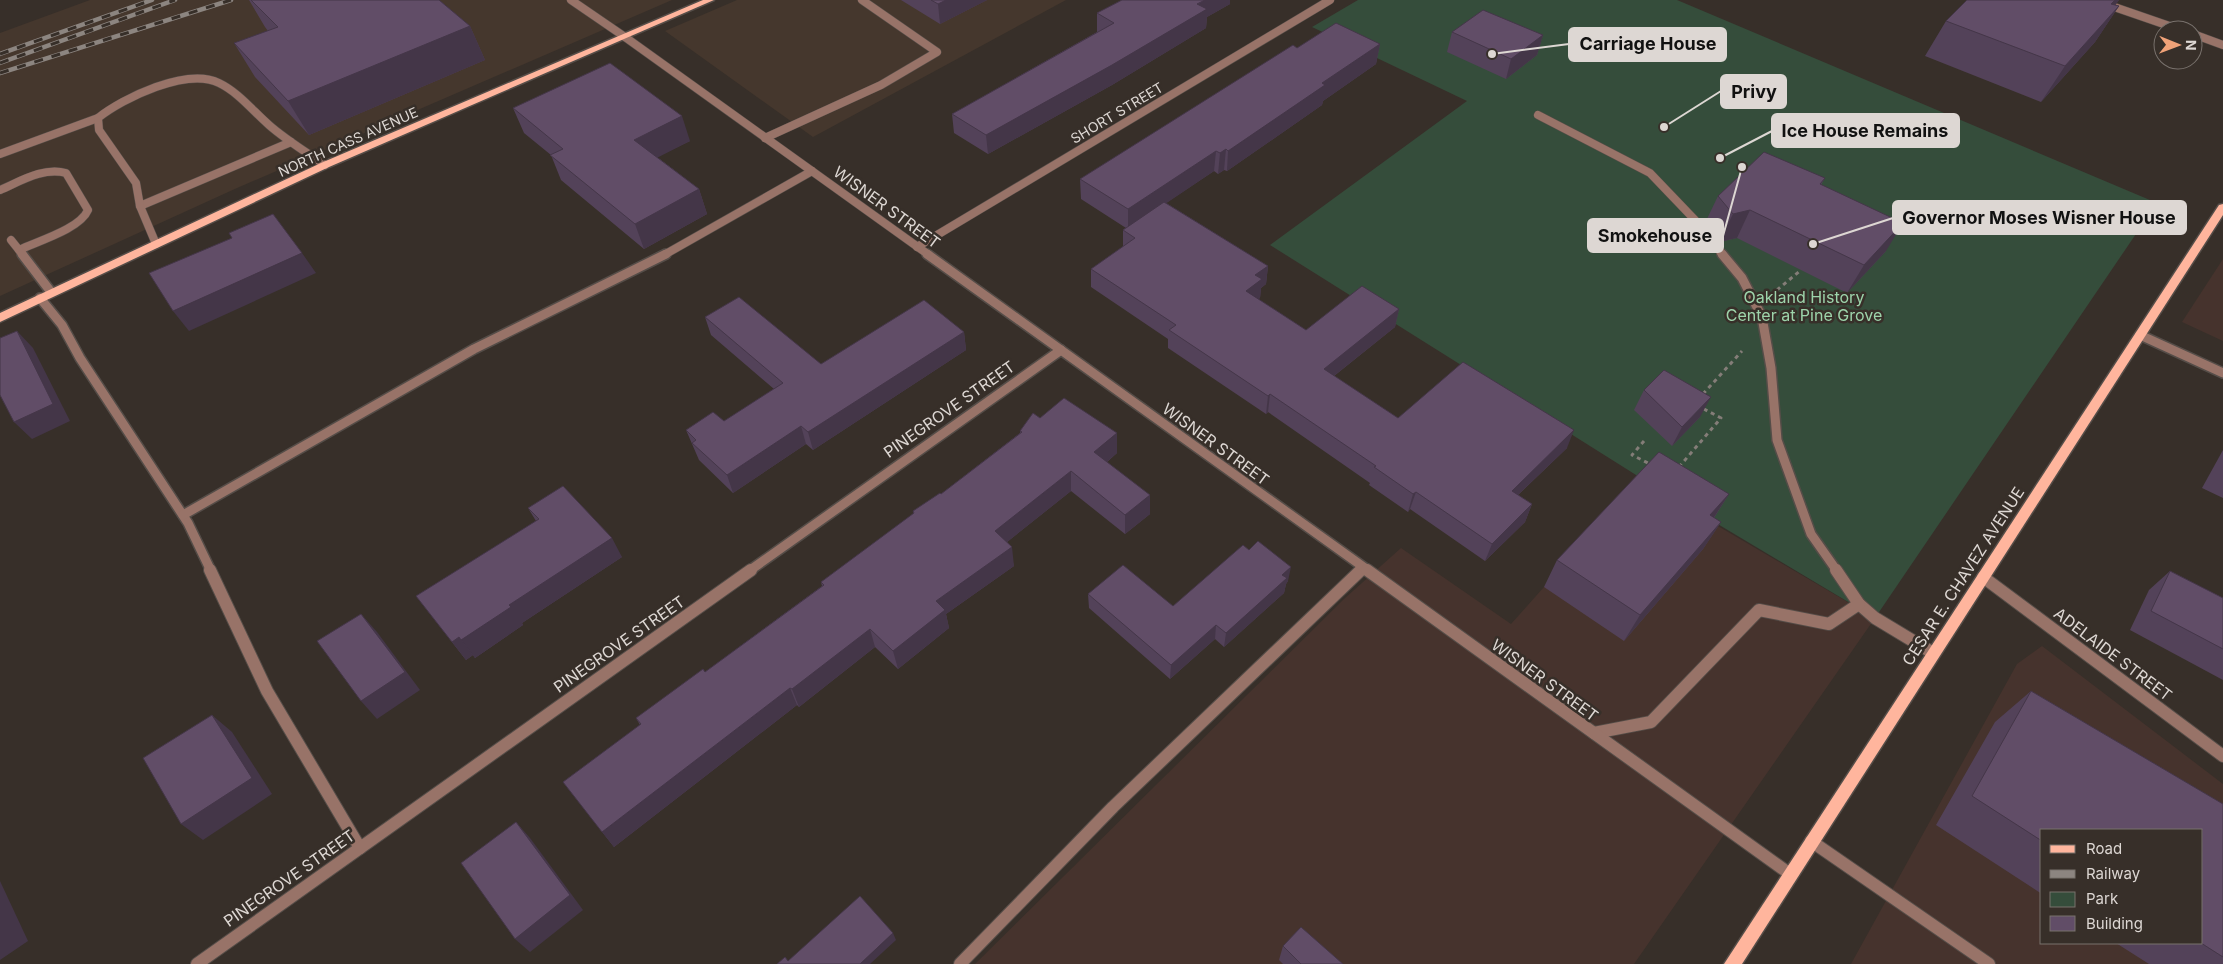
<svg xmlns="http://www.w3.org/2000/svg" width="2223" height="964" font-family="Inter,sans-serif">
	<rect width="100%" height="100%" fill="#372f29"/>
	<g fill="#46332d" fill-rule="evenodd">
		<path d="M2223,259V341L2182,322Z"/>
		<path d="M1711,522L1875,618L1634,964H975L1344,599L1401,548L1511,624L1544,587Z"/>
		<path d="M2042,646L2223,784V964H1851L2017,664ZM2042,830H2202V943H2042Z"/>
	</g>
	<g fill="#45372d">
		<path d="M90,0H672L237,188L0,296V33Z"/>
		<path d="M737,0H1066L813,137L665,31Z"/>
	</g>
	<path fill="#354d3b" d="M1358,0H1677L2157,203L1875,618L1644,480L1270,245L1467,101L1312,27Z"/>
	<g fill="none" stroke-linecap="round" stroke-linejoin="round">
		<defs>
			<g id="lane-far2">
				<path d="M571,0L625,37"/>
				<path d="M2094,0L2181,30"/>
				<path d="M2193,34L2223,45"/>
				<path d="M1538,115L1650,173L1695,220L1723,255"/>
				<path d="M765,138L881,85L937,52L862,0"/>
				<path d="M0,154L98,118"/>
				<path d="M0,190C21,181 43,167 66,173L88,210C80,229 38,241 19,250"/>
				<path d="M140,206L291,142"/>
				<path d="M11,240L23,255"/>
				<path d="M156,244L140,206L136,183L99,130L98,118C123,98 187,67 219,83C238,92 253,111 269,125C286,140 306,152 325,165"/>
				<path d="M664,255L812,171"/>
			</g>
			<g id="lane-far1">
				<path d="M22,254L51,292"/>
				<path d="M1722,254L1742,278L1762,317L1771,368L1777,440L1811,534L1837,571"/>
				<path d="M40,298L62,325L80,358L188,523L211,571"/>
				<path d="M183,515L474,349L666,254"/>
				<path d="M1359,571L1363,568"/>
			</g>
			<g id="lane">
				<path d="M210,570L267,691L360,848"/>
				<path d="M1836,570L1859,604L1875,618L1933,653"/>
				<path d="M1594,733L1651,722L1759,610L1829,624L1859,604"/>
				<path d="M1811,841L1989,964"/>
				<path d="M960,964L1113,807L1361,570"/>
			</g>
			<g id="street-far2">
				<path d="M625,37L929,255"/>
				<path d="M917,247L1330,0"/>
			</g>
			<g id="street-far1">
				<path d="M927,254L1369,571"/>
				<path d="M2140,335L2223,373"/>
				<path d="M749,571L1061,350"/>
			</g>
			<g id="street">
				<path d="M1367,570L1790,874"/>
				<path d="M1983,577L2223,756"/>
				<path d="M197,964L751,570"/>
			</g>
			<g id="primary">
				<path d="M703,0H714L329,167L0,322V313L321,163Z"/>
				<path d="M2223,204V215L1742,964H1724L2219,205Z"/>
			</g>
		</defs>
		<use href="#lane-far2" stroke="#554d48" stroke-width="9"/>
		<use href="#lane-far1" stroke="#554d48" stroke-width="12"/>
		<use href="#lane" stroke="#554d48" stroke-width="14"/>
		<use href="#street-far2" stroke="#554d48" stroke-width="9"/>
		<use href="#street-far1" stroke="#554d48" stroke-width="12"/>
		<use href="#street" stroke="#554d48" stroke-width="14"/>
		<use href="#primary" stroke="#554d48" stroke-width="3"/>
		<g stroke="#847d78" stroke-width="3" stroke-dasharray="4 4" stroke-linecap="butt">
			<path d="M1777,290L1801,270"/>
			<path d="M1703,394L1742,351"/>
			<path d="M1644,441L1632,455L1652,465"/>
			<path d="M1679,467L1721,418L1702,408"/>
		</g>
		<use href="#lane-far2" stroke="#987368" stroke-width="8"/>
		<use href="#lane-far1" stroke="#987368" stroke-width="9"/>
		<use href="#lane" stroke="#987368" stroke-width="12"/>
		<use href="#street-far2" stroke="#987368" stroke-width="8"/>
		<use href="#street-far1" stroke="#987368" stroke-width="9"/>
		<use href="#street" stroke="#987368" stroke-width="12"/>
		<use href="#primary" fill="#ffb59d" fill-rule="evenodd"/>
		<defs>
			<g id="rail">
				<path d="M0,54L152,0"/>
				<path d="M0,63L175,0"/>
				<path d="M0,73L231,0"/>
			</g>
		</defs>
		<use href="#rail" stroke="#8c8580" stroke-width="4.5"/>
		<use href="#rail" stroke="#372f29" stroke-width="3" stroke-dasharray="9" stroke-linecap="butt"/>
	</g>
	<g fill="#534259">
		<path d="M249,0H439L470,26L485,60L309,135L255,77L234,43L268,31L265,27Z"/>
		<path d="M901,0H987L940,24Z"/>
		<path d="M1122,0H1230V4L1207,17L1206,28L1112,85L988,154L954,133L952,114L1097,32V13Z"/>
		<path d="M2119,0L2115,5L2119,6L2095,42L2041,102L1925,56L1946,21Z"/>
		<path d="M1452,32L1543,35L1537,55L1506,79L1447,52Z"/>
		<path d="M1380,44L1376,64L1323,101L1322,105L1227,171L1224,170L1218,174L1214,171L1166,203L1268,266L1266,284L1261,288L1260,298L1258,299L1306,330L1399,309L1395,327L1334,376L1398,418L1567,448L1518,495L1532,504L1525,522L1485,561L1410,509L1408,512L1369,485L1370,483L1268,412L1266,414L1168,348V339L1091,287V269L1123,247V230L1126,228L1081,199L1080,179L1297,48Z"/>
		<path d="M513,108L690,141L657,157L699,189L707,214L644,249L561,180L551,155L524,133Z"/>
		<path d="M1825,178L1821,185L1886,251L1847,293L1737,238L1719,242L1705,223L1718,196Z"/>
		<path d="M705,317L821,364L964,332L966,350L813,450L806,444L733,493L699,460L686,430L724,421L774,389L711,335Z"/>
		<path d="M1644,390L1700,417L1672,446L1634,410Z"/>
		<path d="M1040,418L1117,453L1107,462L1150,514L1125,534L1071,491L1007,542L1014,566L946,614L949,628L898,669L875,647L799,707L797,705L614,847L563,782L640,725L636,718L705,672L822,586L821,582L913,514V511L941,494L1020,433V431Z"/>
		<path d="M2223,450V498L2202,488Z"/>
		<path d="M1729,494L1714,518L1721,522L1703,549L1624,641L1544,587L1557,560Z"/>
		<path d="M528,508L622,557L522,623L523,625L475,658L473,655L466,660L416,596L536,521Z"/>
		<path d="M2170,571L2223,598V680L2130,630L2149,590Z"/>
		<path d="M1288,581L1286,584L1284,593L1224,647L1215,639L1170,679L1089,608L1088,594L1173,606Z"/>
		<path d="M2031,691L2223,804V964H2149L2116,943H2202L2042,830V894L1936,825L1995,722Z"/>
		<path d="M1283,946L1343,964H1283L1279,960Z"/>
	</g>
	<g fill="#443648">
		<path d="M946,0H987L940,24L938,4Z"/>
		<path d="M1205,0H1230V4L1207,17L1206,28L1112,85L988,154L986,135Z"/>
		<path d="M2115,0H2119L2107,17L2111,4Z"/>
		<path d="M2119,6L2095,42L2041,102L2065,66Z"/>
		<path d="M470,26L485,60L309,135L288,101Z"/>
		<path d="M1543,35L1537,55L1506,79L1511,59Z"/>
		<path d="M1380,44L1376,64L1323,101L1322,105L1227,171L1228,151L1322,83Z"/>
		<path d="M682,116L690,141L643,165L634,140Z"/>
		<path d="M1226,149L1224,170L1218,174L1220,153Z"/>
		<path d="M1216,151L1214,171L1128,229V209Z"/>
		<path d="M699,189L707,214L644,249L635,224Z"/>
		<path d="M1750,210L1737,238L1719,242L1733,214Z"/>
		<path d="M1903,223L1886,251L1847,293L1864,265Z"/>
		<path d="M1712,234L1707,244L1676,251L1680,240Z"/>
		<path d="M302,253L316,273L189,331L173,311Z"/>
		<path d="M1268,266L1266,284L1261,288L1260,298L1244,310L1246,291L1255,275Z"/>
		<path d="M1399,309L1395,327L1320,387L1324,369Z"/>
		<path d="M17,331L33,348L70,421L32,439L14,422Z"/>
		<path d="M964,332L966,350L813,450L808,432Z"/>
		<path d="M1270,394L1268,412L1266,414L1268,396Z"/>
		<path d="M1711,397L1700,417L1672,446L1682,427Z"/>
		<path d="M801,426L806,444L733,493L727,475Z"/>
		<path d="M1574,430L1567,448L1504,508L1512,491Z"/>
		<path d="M1117,433V453L1095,472L1094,452Z"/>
		<path d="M1071,471V491L997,550L995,531Z"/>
		<path d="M1416,492L1410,509L1408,512L1413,494Z"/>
		<path d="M1729,494L1711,522L1710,515Z"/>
		<path d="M1150,495V514L1125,534V515Z"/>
		<path d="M1532,504L1525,522L1485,561L1492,544Z"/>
		<path d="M1721,522L1703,549L1624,641L1640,615Z"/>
		<path d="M612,538L622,557L522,623L523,625L475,658L461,640L509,605Z"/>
		<path d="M1012,547L1014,566L946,614L949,628L898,669L893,651L936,601Z"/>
		<path d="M1291,567L1288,581L1286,584L1284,593L1224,647L1226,633L1282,575Z"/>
		<path d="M361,614L377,632L420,690L377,719L361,701Z"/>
		<path d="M1216,625L1215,639L1170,679L1171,665Z"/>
		<path d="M870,629L875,647L799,707L792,689Z"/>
		<path d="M459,637L473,655L466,660L452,642Z"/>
		<path d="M790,688L797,705L614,847L602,832Z"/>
		<path d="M212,715L232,732L272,794L203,840L181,824Z"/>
		<path d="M516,822L530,838L583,910L530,952L515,939Z"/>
		<path d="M0,881L28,941L0,960Z"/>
		<path d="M893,933L896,940L870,964H860Z"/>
	</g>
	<g fill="#614d67" stroke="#443648">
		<path d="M251,0H439L470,26L288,101L234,43L278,27Z"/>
		<path d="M931,0H946L938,4Z"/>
		<path d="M1122,0H1205L1197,4L1207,9L1112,65L986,135L952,114L1114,23L1097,13Z"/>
		<path d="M1967,0H2115L2111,4L2119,6L2065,66L1946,21Z"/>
		<path d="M1483,10L1543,35L1511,59L1452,32Z"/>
		<path d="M1336,23L1380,44L1322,83L1325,85L1228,151L1226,149L1220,153L1216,151L1128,209L1080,179L1293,45L1297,48Z"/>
		<path d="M610,63L682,116L634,140L699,189L635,224L550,155L563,149L513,108Z"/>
		<path d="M1764,152L1825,178L1820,184L1903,223L1864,265L1750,210L1733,214L1718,196Z"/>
		<path d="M1164,202L1268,266L1255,275L1262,279L1246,291L1306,330L1362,286L1399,309L1324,369L1398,418L1463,362L1574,430L1512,491L1532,504L1492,544L1416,492L1413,494L1374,467L1376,466L1270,394L1268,396L1169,330L1176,325L1091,269L1135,238L1123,230Z"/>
		<path d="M273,214L302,253L173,311L149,273L232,238L229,233Z"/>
		<path d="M739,297L821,364L924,300L964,332L808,432L801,426L727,475L692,443L696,440L686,430L713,412L724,421L783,383L705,317Z"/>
		<path d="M17,331L53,404L14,422L0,395V338Z"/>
		<path d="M1664,370L1711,397L1682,427L1644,390Z"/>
		<path d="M1064,398L1117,433L1094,452L1150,495L1125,515L1071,471L995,531L1012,547L936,601L945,610L893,651L870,629L792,689L790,688L602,832L563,782L641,724L636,718L703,669L705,672L824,585L821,582L914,513L913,511L940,493L941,494L1022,432L1020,431L1033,413L1040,418Z"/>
		<path d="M1659,452L1729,494L1710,515L1721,522L1640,615L1557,560Z"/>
		<path d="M563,486L612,538L509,605L511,607L461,640L459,637L452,642L416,596L539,519L528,508Z"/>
		<path d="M1258,541L1291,567L1282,575L1287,578L1226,633L1216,625L1171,665L1088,594L1123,565L1173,606L1243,545L1249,550Z"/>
		<path d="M2170,571L2223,598V649L2151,611Z"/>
		<path d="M361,614L405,672L361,701L317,641Z"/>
		<path d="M2031,691L2223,804V957L2201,943L2202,830H2042V841L1972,796Z"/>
		<path d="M212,715L252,778L181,824L143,758Z"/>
		<path d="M516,822L570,895L515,939L461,863Z"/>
		<path d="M860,896L893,933L860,964H777L785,957L788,961Z"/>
		<path d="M1301,927L1343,964H1301L1283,946Z"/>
	</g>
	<g text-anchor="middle" stroke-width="5" stroke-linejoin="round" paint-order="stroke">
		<g font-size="14" fill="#ddd7d3" stroke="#372f29">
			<text transform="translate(1117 113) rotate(-31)" y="5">SHORT STREET</text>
			<text transform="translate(348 142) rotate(-24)" y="5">NORTH CASS AVENUE</text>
		</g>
		<g font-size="16" fill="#ddd7d3" stroke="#372f29">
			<text transform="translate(887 207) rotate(36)" y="6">WISNER STREET</text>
			<text transform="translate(949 409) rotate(-35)" y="6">PINEGROVE STREET</text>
			<text transform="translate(1216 444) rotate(36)" y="6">WISNER STREET</text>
			<text transform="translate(1963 576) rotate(-57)" y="6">CESAR E. CHAVEZ AVENUE</text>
			<text transform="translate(619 644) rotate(-35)" y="6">PINEGROVE STREET</text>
			<text transform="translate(2113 654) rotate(37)" y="6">ADELAIDE STREET</text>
			<text transform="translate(1545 680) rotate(36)" y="6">WISNER STREET</text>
			<text transform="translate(289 878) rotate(-35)" y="6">PINEGROVE STREET</text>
		</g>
		<g font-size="16" fill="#9dd4ab" stroke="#372f29">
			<text x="1804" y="303">Oakland History<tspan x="1804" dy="18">Center at Pine Grove</tspan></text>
		</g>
	</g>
	<path fill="none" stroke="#ddd7d3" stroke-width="2" d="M1492 54L1569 44M1664 127L1721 91M1720 158L1772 131M1813 244L1893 218M1742 167L1723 236"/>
	<g fill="#ddd7d3" stroke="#372f29" stroke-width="2">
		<circle cx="1492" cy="54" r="5"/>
		<circle cx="1664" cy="127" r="5"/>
		<circle cx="1720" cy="158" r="5"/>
		<circle cx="1813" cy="244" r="5"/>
		<circle cx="1742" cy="167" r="5"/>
	</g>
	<g fill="#ddd7d3" stroke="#ddd7d3" stroke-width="2">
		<rect x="1569" y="28" width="157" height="33" rx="5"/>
		<rect x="1721" y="75" width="65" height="33" rx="5"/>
		<rect x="1772" y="114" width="187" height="33" rx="5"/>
		<rect x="1893" y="201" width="293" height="33" rx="5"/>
		<rect x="1588" y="219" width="135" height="33" rx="5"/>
	</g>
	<g font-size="18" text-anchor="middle" font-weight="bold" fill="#111">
		<text x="1648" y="50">Carriage House</text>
		<text x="1754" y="98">Privy</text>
		<text x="1865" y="137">Ice House Remains</text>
		<text x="2039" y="224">Governor Moses Wisner House</text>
		<text x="1655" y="242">Smokehouse</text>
	</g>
	<rect x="2040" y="829" width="162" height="115" fill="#372f29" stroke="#79726d"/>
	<rect x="2050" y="845" width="25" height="8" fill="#ffb59d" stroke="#79726d"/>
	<text x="2086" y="854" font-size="15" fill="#ddd7d3">Road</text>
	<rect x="2050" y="870" width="25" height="8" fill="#8c8580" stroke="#79726d"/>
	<text x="2086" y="879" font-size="15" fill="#ddd7d3">Railway</text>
	<rect x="2050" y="892" width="25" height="15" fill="#354d3b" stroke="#79726d"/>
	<text x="2086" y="904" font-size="15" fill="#ddd7d3">Park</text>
	<rect x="2050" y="916" width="25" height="15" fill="#614d67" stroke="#79726d"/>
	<text x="2086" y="929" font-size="15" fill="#ddd7d3">Building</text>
	<g transform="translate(2178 45) rotate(91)"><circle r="24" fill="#372f29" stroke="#79726d"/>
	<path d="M0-4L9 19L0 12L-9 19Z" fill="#f0a278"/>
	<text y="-8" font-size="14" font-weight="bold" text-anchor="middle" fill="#ddd7d3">N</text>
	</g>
</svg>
